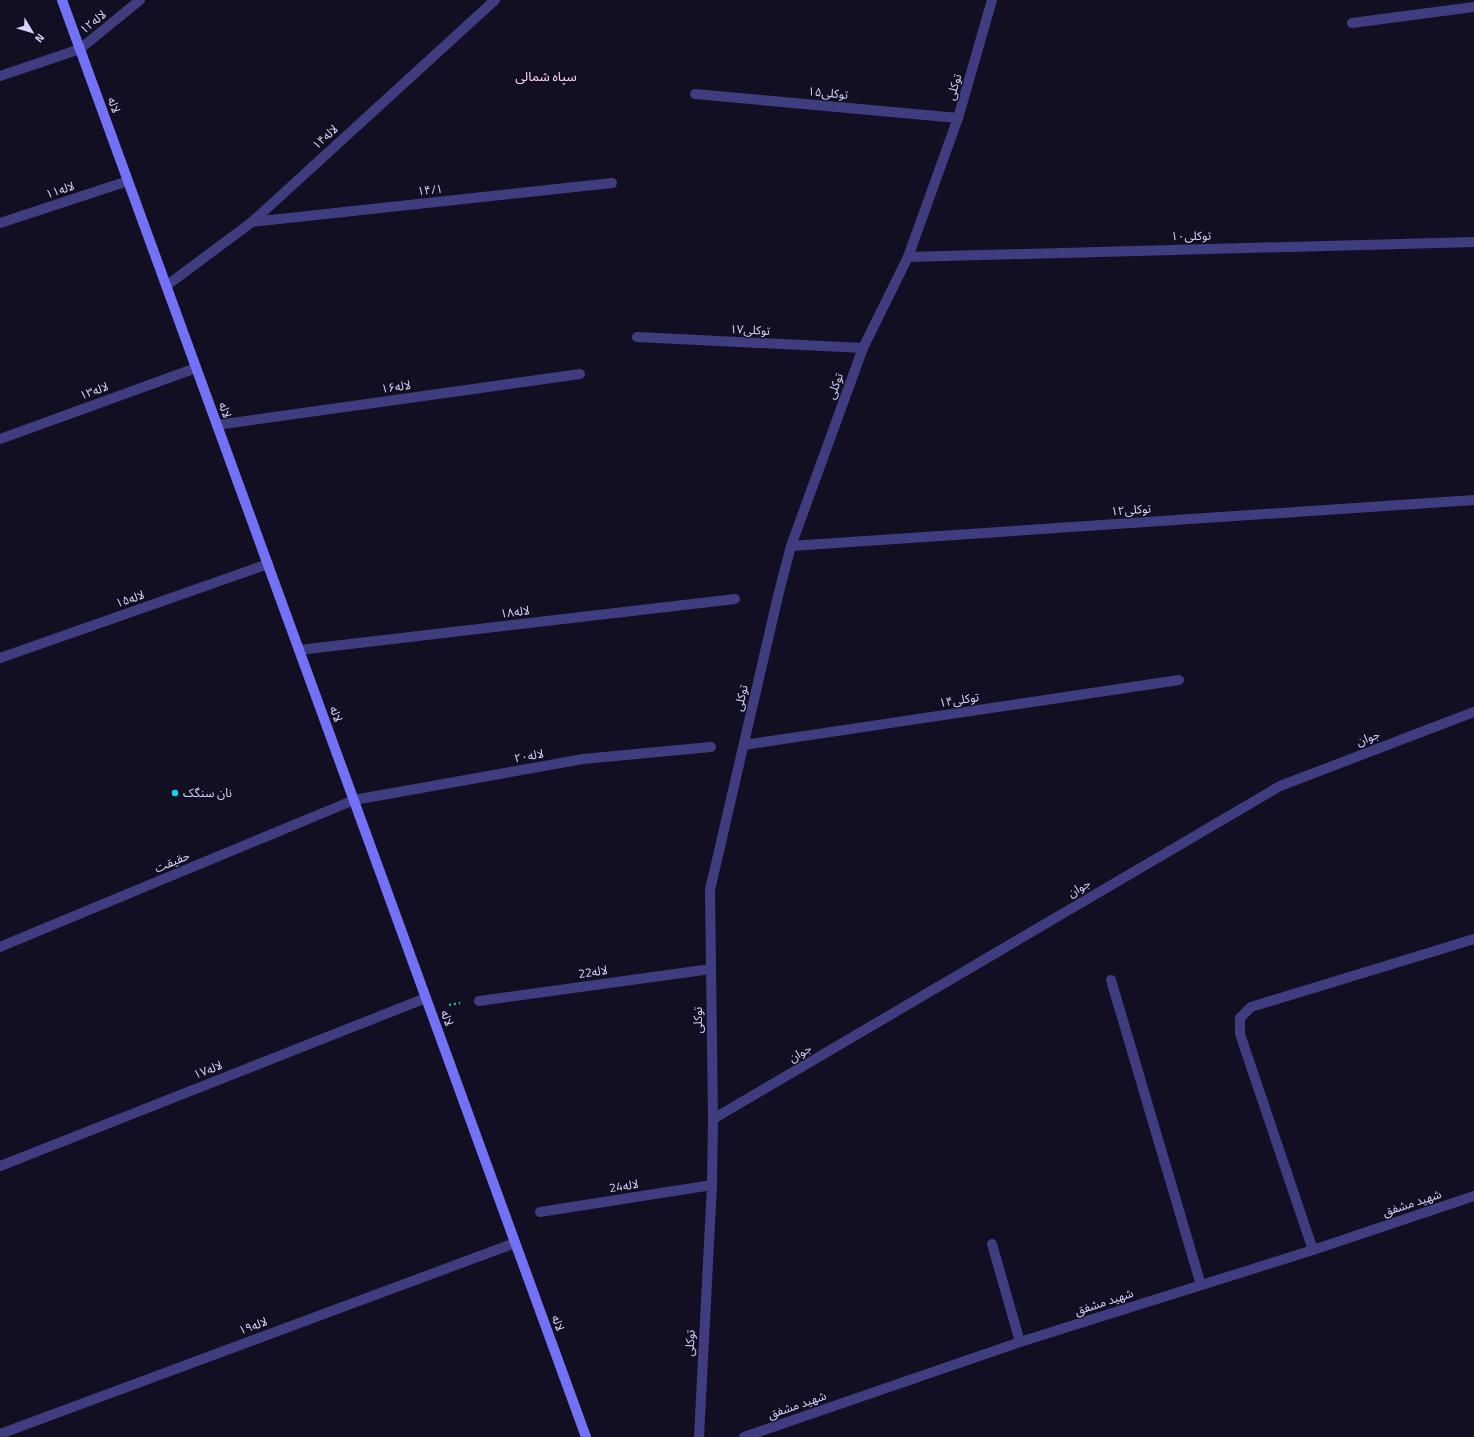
<svg xmlns="http://www.w3.org/2000/svg" width="1474" height="1437" font-family="'Titillium Web','Noto Sans Arabic',sans-serif">
	<rect width="100%" height="100%" fill="#130f23"/>
	<g fill="none" stroke-linecap="round" stroke-linejoin="round">
		<path stroke="#36aea5" stroke-width="2.5" stroke-dasharray="2 3" stroke-linecap="butt" d="M449,1005L460,1003"/>
		<path stroke="#3f3d7f" stroke-width="10" d="M992,1244L1020,1342"/>
		<g stroke="#3f3d7f" stroke-width="10">
			<path d="M1352,23L1474,7"/>
			<path d="M0,76L80,49L140,0"/>
			<path d="M695,94L958,118"/>
			<path d="M252,222L612,183"/>
			<path d="M0,223L128,181"/>
			<path d="M908,257L1474,242"/>
			<path d="M166,286L252,222L495,0"/>
			<path d="M637,337L863,348"/>
			<path d="M217,425L580,374"/>
			<path d="M0,439L196,368"/>
			<path d="M791,546L1474,500"/>
			<path d="M299,650L735,599"/>
			<path d="M0,658L268,564"/>
			<path d="M744,745L1179,680"/>
			<path d="M0,947L354,800L583,759L711,747"/>
			<path d="M1111,980L1201,1285"/>
			<path d="M479,1001L711,969"/>
			<path d="M713,1119L1280,786L1474,712"/>
			<path d="M0,1166L426,998"/>
			<path d="M540,1212L712,1185"/>
			<path d="M1313,1250L1240,1034V1018L1251,1007L1474,939"/>
			<path d="M0,1434L515,1243"/>
			<path d="M699,1437L712,1185L713,1119L710,890L778,596L791,546L863,348L908,257L958,118L992,0"/>
			<path d="M744,1437L1020,1342L1313,1250L1474,1196"/>
		</g>
		<path stroke="#7371f6" stroke-width="10" d="M62,0L586,1437"/>
	</g>
	<circle fill="#0fd8ed" stroke="#130f23" stroke-width="1.5" cx="175" cy="793" r="4"/>
	<g text-anchor="middle" stroke-width="3" stroke-linejoin="round" paint-order="stroke">
		<g font-size="12" fill="#d8d4fc" stroke="#130f23">
			<text transform="translate(93 22) rotate(-39)" y="4">لاله۱۲</text>
			<text transform="translate(954 87) rotate(-74)" y="4">توکلی</text>
			<text transform="translate(828 93) rotate(5)" y="4">توکلی۱۵</text>
			<text transform="translate(114 105) rotate(70)" y="4">لاله</text>
			<text transform="translate(325 137) rotate(-42)" y="4">لاله۱۴</text>
			<text transform="translate(60 190) rotate(-18)" y="4">لاله۱۱</text>
			<text transform="translate(430 190) rotate(-6)" y="4">۱۴/۱</text>
			<text transform="translate(1191 236) rotate(-1)" y="4">۱۰توکلی</text>
			<text transform="translate(750 330) rotate(3)" y="4">توکلی۱۷</text>
			<text transform="translate(835 386) rotate(-70)" y="4">توکلی</text>
			<text transform="translate(396 387) rotate(-8)" y="4">لاله۱۶</text>
			<text transform="translate(94 391) rotate(-20)" y="4">لاله۱۳</text>
			<text transform="translate(225 410) rotate(70)" y="4">لاله</text>
			<text transform="translate(1131 510) rotate(-4)" y="4">توکلی۱۲</text>
			<text transform="translate(130 599) rotate(-19)" y="4">لاله۱۵</text>
			<text transform="translate(515 612) rotate(-7)" y="4">لاله۱۸</text>
			<text transform="translate(741 698) rotate(-77)" y="4">توکلی</text>
			<text transform="translate(959 700) rotate(-9)" y="4">توکلی۱۴</text>
			<text transform="translate(336 714) rotate(70)" y="4">لاله</text>
			<text transform="translate(1368 738) rotate(-21)" y="4">جوان</text>
			<text transform="translate(529 756) rotate(-10)" y="4">لاله۲۰</text>
			<text transform="translate(172 862) rotate(-23)" y="4">حقیقت</text>
			<text transform="translate(1079 888) rotate(-30)" y="4">جوان</text>
			<text transform="translate(593 972) rotate(-8)" y="4">22لاله</text>
			<text transform="translate(447 1018) rotate(70)" y="4">لاله</text>
			<text transform="translate(698 1020) rotate(-91)" y="4">توکلی</text>
			<text transform="translate(800 1053) rotate(-30)" y="4">جوان</text>
			<text transform="translate(208 1070) rotate(-21)" y="4">لاله۱۷</text>
			<text transform="translate(624 1186) rotate(-9)" y="4">24لاله</text>
			<text transform="translate(1412 1203) rotate(-18)" y="4">شهید مشفق</text>
			<text transform="translate(1104 1302) rotate(-18)" y="4">شهید مشفق</text>
			<text transform="translate(558 1323) rotate(70)" y="4">لاله</text>
			<text transform="translate(253 1326) rotate(-20)" y="4">لاله۱۹</text>
			<text transform="translate(690 1343) rotate(-87)" y="4">توکلی</text>
			<text transform="translate(797 1405) rotate(-19)" y="4">شهید مشفق</text>
		</g>
		<g font-size="12" fill="#d8d4fc" stroke="#130f23" text-anchor="start">
			<text x="183" y="797">نان سنگک</text>
		</g>
		<g font-size="13" fill="#fcd6ef" stroke="#130f23">
			<text x="546" y="81">سپاه شمالی</text>
		</g>
	</g>
	<g transform="translate(32 32) rotate(128)" stroke="#130f23" stroke-width="3" paint-order="stroke">
	<path d="M0-3L7 15L0 10L-7 15Z" fill="#d8d4fc"/>
	<text y="-6" font-size="11" font-weight="bold" text-anchor="middle" fill="#d8d4fc">N</text>
	</g>
</svg>
